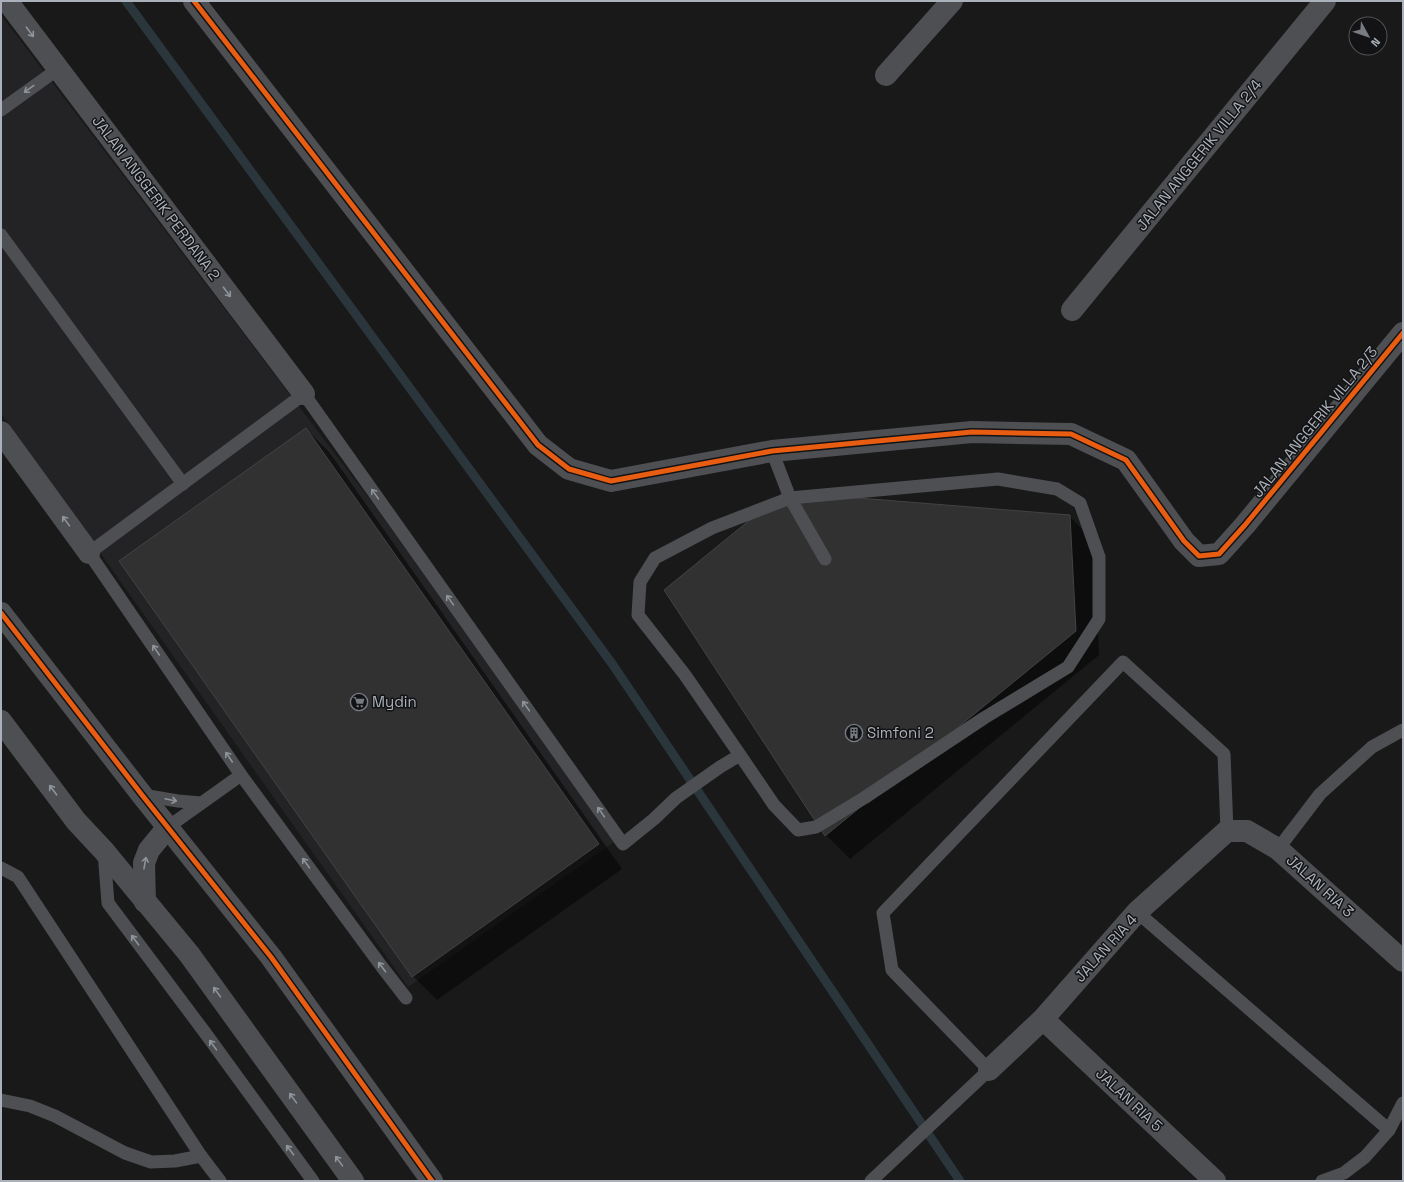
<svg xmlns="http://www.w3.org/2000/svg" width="1404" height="1182" font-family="'Space Grotesk',sans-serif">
	<rect width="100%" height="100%" fill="#191919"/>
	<path fill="#232325" d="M1,15L377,509L614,842L408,987L1,413Z"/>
	<g fill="#0007">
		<path d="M306,429L330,453L622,869L437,1000L413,976Z"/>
		<path d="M1069,516L1094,541L1099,655L850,859L826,835Z"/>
	</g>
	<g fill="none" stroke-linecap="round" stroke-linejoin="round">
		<path stroke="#2b363c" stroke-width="9" d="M126,1L613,665L960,1181"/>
	</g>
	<g fill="#313131" stroke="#414345">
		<path d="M306,428L599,844L412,977L119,561Z"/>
		<path d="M784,492L1070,515L1076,631L825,836L664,590Z"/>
	</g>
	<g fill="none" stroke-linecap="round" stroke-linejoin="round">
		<g stroke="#4d4f52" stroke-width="13">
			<path d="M1,110L58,69"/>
			<path d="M1,235L183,484"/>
			<path d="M772,451L790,498L825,559"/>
			<path d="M142,795L178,801L201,803"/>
			<path d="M168,827L241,775"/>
			<path d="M1278,849L1320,794L1372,747L1403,730"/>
			<path d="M104,852L108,903L206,1034L313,1181"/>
			<path d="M1,868L18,877L201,1156L220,1181"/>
			<path d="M1137,912L1389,1130"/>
			<path d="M406,998L382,967L241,775L89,553L304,394L623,844L654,819L676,798L720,767L740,755L685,675L638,615L640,582L655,558L712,528L790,498L998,479L1057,489L1080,503L1099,557V619L1068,667L984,718L864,798L816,827L798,830L774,805L740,755"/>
			<path d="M1,1100L30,1106L55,1116L125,1153L151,1162L175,1161L201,1156"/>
			<path d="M871,1181L989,1070L892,970L883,913L1123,662L1224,754L1227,831"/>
			<path d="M1322,1181L1344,1173L1365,1157L1389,1130L1403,1103"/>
		</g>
		<g stroke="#4d4f52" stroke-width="22">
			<path d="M7,1L304,394"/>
			<path d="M194,1L538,445L569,469L611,481L772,451L972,432L1071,434L1126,460L1184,541L1199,556L1219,554L1245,525L1403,333"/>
			<path d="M886,75L952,1"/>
			<path d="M1072,310L1325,1"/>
			<path d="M1,432L89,553"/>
			<path d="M1043,1019L1215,1181"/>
			<path d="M989,1070L1043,1019L1137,912L1227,831H1247L1278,849L1403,961"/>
		</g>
		<g stroke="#4d4f52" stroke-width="22">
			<path d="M1,613L142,795L271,957L432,1181"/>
			<path d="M1,721L76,821L104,851L189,954L353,1181"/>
			<path d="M145,902L144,863L149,850L168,827"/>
		</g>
		<defs>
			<g id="cycleway">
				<path d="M194,1L538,445L569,469L611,481L772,451L972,432L1071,434L1126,460L1184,541L1199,556L1219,554L1245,525L1403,333"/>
				<path d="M1,613L142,795L271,957L432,1181"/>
			</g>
		</defs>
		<use href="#cycleway" stroke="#131315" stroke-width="8"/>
		<use href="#cycleway" stroke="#e95d12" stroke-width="5"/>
	</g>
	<defs><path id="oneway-shaft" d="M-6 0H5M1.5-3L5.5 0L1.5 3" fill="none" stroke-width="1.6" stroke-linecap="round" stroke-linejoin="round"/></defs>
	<g stroke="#8e949b">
		<use href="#oneway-shaft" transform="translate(30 32) rotate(53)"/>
		<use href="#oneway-shaft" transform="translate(29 89) rotate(144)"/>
		<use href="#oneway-shaft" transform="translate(227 292) rotate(53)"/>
		<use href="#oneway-shaft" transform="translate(375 494) rotate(-125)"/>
		<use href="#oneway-shaft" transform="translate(66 521) rotate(-126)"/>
		<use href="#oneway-shaft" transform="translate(450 600) rotate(-125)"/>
		<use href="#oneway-shaft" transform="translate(156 650) rotate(-124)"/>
		<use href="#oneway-shaft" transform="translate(526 706) rotate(-125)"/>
		<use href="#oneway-shaft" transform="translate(229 757) rotate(-124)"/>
		<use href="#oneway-shaft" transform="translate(53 790) rotate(-127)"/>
		<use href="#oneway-shaft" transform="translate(171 800) rotate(12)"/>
		<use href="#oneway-shaft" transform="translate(601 812) rotate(-125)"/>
		<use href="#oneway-shaft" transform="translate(145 863) rotate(-80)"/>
		<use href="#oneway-shaft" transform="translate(306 863) rotate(-126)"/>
		<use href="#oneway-shaft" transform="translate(135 940) rotate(-127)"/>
		<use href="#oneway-shaft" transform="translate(382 967) rotate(-127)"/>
		<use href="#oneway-shaft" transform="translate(217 992) rotate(-126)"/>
		<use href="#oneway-shaft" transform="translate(213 1045) rotate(-126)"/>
		<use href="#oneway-shaft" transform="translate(293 1098) rotate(-126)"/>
		<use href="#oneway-shaft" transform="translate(290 1150) rotate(-127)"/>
		<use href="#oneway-shaft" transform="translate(339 1161) rotate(-126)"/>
	</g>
	<defs>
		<symbol id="supermarket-ring" viewBox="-11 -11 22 22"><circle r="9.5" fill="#131315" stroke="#777c82" stroke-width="1.5"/><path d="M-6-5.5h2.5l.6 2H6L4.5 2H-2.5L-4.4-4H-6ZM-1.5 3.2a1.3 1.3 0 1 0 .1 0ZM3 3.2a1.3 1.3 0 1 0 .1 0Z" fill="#777c82"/></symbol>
		<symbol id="building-ring" viewBox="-11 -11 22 22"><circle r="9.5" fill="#131315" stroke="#777c82" stroke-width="1.5"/><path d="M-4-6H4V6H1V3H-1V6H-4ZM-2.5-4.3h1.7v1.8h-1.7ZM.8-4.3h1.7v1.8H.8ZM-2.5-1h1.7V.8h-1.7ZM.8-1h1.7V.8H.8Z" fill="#777c82"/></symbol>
	</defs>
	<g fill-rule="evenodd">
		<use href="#supermarket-ring" x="349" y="692" width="20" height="20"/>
		<use href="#building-ring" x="844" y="723" width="20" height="20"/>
	</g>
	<g text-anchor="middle" stroke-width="3" stroke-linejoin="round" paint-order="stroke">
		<g font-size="15" fill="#aab1ba" stroke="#131315">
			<text transform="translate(1199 155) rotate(-51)" y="5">JALAN ANGGERIK VILLA 2/4</text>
			<text transform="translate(156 198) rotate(53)" y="5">JALAN ANGGERIK PERDANA 2</text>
			<text transform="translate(1315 422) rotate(-51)" y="5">JALAN ANGGERIK VILLA 2/3</text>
			<text transform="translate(1320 886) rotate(42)" y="5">JALAN RIA 3</text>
			<text transform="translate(1106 948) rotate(-48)" y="5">JALAN RIA 4</text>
			<text transform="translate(1129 1100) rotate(43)" y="5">JALAN RIA 5</text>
		</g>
		<g font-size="15" fill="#aab1ba" stroke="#131315" text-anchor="start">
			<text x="372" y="707">Mydin</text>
			<text x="867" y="738">Simfoni 2</text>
		</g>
	</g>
	<rect width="1404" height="1182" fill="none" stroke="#aab1ba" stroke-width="4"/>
	<g transform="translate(1368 36) rotate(130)"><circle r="19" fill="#131315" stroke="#4f5257"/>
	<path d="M0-3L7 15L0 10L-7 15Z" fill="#777c82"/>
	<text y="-6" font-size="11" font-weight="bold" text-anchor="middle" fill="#aab1ba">N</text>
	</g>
</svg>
